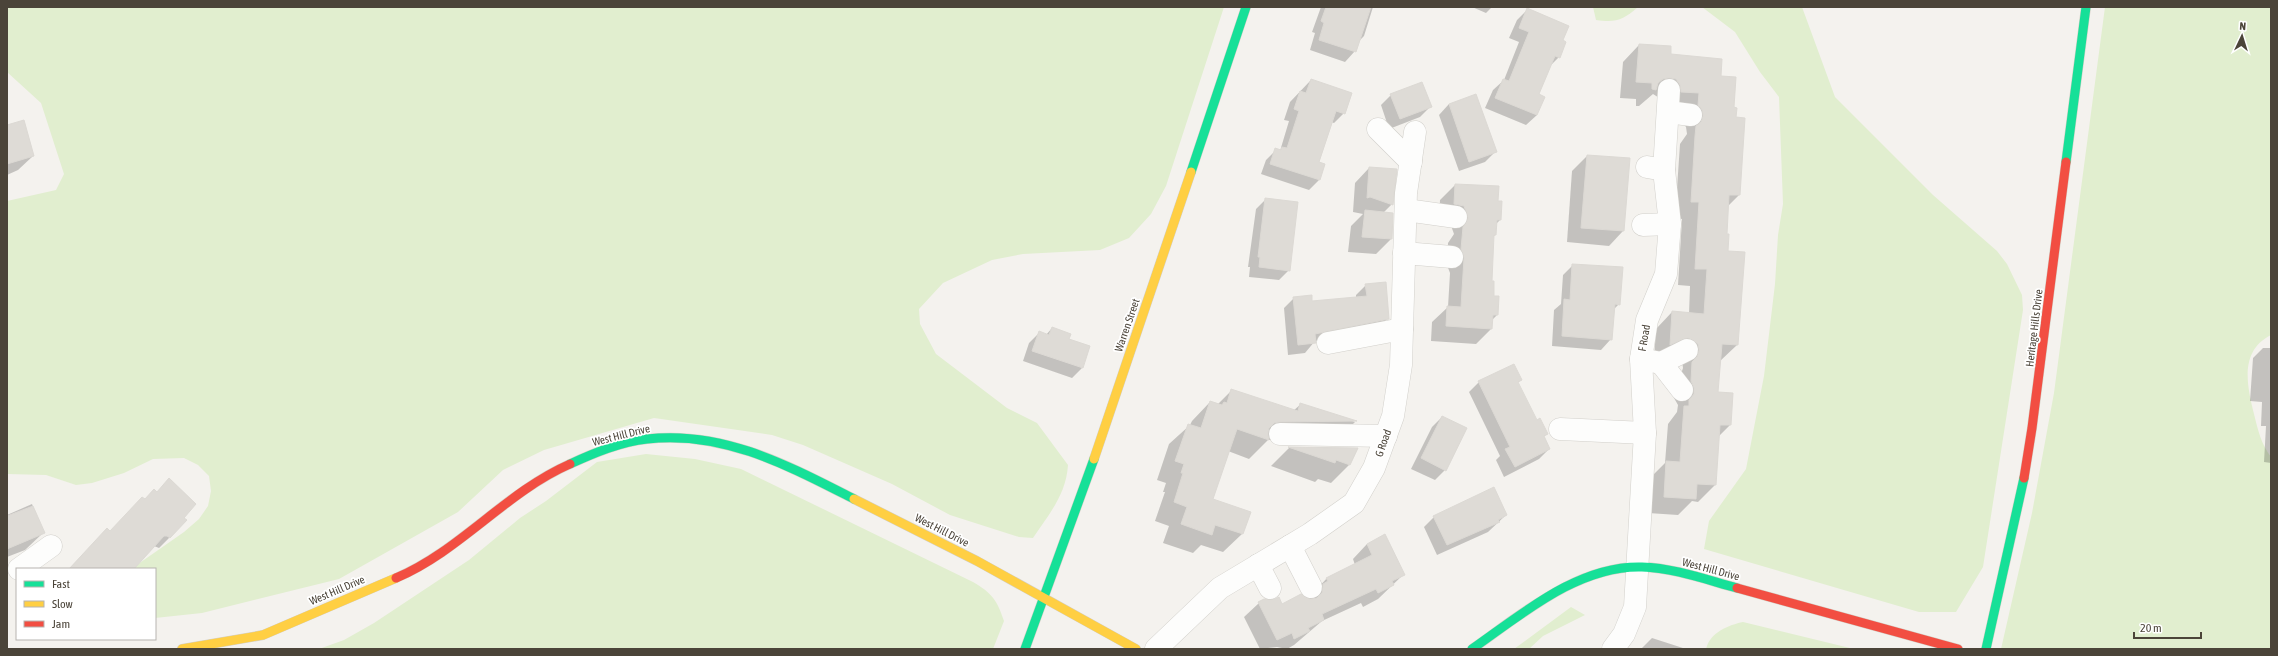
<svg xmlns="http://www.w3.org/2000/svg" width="2278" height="656" font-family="'Asap Condensed',sans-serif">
	<rect width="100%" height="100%" fill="#f4f2ee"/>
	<g fill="#e1eecf">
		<path d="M7,7H1224L1166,186L1151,214L1129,238L1100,250L1023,254L992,260L943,283L919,309L920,324L936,354L1007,408L1037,423L1068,465C1066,495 1049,514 1033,538L1019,537L950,515L892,484L803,445L772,435L654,418L544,450L503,470L458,512L339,579L202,613L155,618V569H131L184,532L199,519L208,506L211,491L209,476L198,465L184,458L153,459L124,473L92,483L76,485L46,475L7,474V201L56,190L64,174L41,103L7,72Z"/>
		<path d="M1593,7H1638C1623,20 1616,23 1596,20Z"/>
		<path d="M1702,7H1802L1835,97L1933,195L1997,251L2007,264L2022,295L2023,310L1983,567L1956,612H1919L1704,549L1709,521L1746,469L1764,376L1775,284L1778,235L1783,204L1779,97L1760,72L1735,32Z"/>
		<path d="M2105,7H2271V335C2239,351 2247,386 2254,414C2258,430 2261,444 2271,457V649H2001L2032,513L2054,393Z"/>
		<path d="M646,454L695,459L741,469L973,582C992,593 997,600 1004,621L993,649H319L344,640L374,623L469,560L520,518L546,501L597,462Z"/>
		<path d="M1571,607L1585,615L1543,636L1529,649H1514Z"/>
		<path d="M1743,622L1854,649H1706C1710,632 1729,625 1743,622Z"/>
	</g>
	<g fill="#0003">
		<path d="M1321,7H1373L1364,36L1359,41L1355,51L1345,62L1310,50L1315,33L1312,32Z"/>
		<path d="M1472,7H1492L1486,13Z"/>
		<path d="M1527,10L1559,57L1549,67L1538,95L1537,115L1526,125L1485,108L1493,90L1504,80L1519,42L1509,38L1517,20Z"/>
		<path d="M1639,45L1720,77L1732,108L1739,195L1728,206L1726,235L1737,345L1719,362L1717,393L1730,425L1718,437L1715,485L1698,502L1692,501L1678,515L1648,513L1650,478L1665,463L1668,424L1677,412L1678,405L1674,398L1676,379L1681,374L1683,368L1682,361L1654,360L1656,329L1672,312L1689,314L1690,286L1678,285L1682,219L1675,218L1680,144L1687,134L1686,127L1664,101L1653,94L1639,106H1636V99L1620,98L1623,62Z"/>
		<path d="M1311,80L1344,113L1334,123L1331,122L1318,163L1324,165L1319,180L1309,190L1261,174L1266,160L1276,150L1280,151L1289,121L1284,120L1290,102Z"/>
		<path d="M1391,95L1430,107L1420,117L1389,129L1381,105Z"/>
		<path d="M1449,104L1495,152L1485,162L1459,171L1439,115Z"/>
		<path d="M7,126L33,156L18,170L7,175Z"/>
		<path d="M1587,156L1623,231L1609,246L1567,242L1572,171Z"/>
		<path d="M1369,168L1392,204L1383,213L1391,239L1376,254L1348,252L1351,226L1363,214L1353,212L1355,183Z"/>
		<path d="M1455,185L1497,202L1500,220L1496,224L1495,235L1493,237L1490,282L1497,315L1492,320L1491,329L1476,344L1431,341L1432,322L1448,307L1450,273L1447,265L1448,243L1454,234L1449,220L1439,219L1440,200Z"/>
		<path d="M1266,199L1289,270L1279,280L1249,277L1250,267H1248L1256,209Z"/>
		<path d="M1573,265L1619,304L1613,310L1611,339L1601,350L1552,346L1554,310L1561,304L1563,275Z"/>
		<path d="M1366,285L1388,318L1378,328L1315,341L1305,353L1288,355L1284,308L1294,298L1311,302L1356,298V295Z"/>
		<path d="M1052,328L1068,340L1082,368L1072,378L1023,361L1029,343L1039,333L1046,335Z"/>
		<path d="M2263,348H2271V463L2264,462L2266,426H2261L2262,402L2250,401L2253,358Z"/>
		<path d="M1521,380L1517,383L1536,422L1547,434L1543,437L1549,449L1539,459L1504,477L1496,460L1500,456L1469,392L1479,382Z"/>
		<path d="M1232,390L1293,411L1301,404L1355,422L1337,440H1268L1249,459L1228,451L1211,500L1242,534L1223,552L1201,545L1193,553L1163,543L1169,526L1155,521L1165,492H1163L1166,483L1157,480L1169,444L1190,425L1192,421L1210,402L1218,404Z"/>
		<path d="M1442,417L1445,470L1435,480L1411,469L1432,427Z"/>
		<path d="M1289,448L1357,449L1350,464L1331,483L1318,479L1315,482L1271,466Z"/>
		<path d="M32,504L43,533L25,550L7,557V515Z"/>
		<path d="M1506,515L1488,532L1437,555L1424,527L1434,517Z"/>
		<path d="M182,518L185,520L169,538L159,548L154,546L132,569H70L110,532Z"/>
		<path d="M1367,544L1404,574L1378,599L1363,607L1361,603L1322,621L1294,645L1287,649L1277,647L1260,649L1244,617L1259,603L1281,605L1308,599L1327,578L1355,565L1353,559Z"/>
		<path d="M1652,638L1686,649H1641Z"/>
	</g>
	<g fill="#dedbd6" stroke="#dcd9d4">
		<path d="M1326,7H1371L1356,52L1319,40L1324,23L1321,21Z"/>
		<path d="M1527,8L1569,26L1563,40L1566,42L1560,58L1555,56L1539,94L1545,97L1537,115L1495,98L1503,79L1509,81L1529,32L1519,28Z"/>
		<path d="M1639,44L1671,46V54L1722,59L1721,76L1736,77L1734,107L1737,108L1736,117L1745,118L1740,195H1729L1727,234H1729L1728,251L1745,252L1738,345L1722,344L1718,392L1733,393L1731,425H1720L1716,485L1697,484L1696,499L1664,497L1666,461L1680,462L1684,406H1689V400L1694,394V388L1691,381L1692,362L1697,357L1699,350L1698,344L1688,338L1670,345L1672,311L1704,314L1707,269H1695L1699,202H1691L1695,136L1696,126L1701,122L1703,116L1702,110L1698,105L1699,93L1681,92L1680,85L1676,79L1669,78L1663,79L1658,83L1656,90L1652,89V83L1636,82Z"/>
		<path d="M1311,79L1352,93L1345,114L1336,111L1319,162L1325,164L1320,180L1270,164L1275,148L1281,150L1282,147L1287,148L1299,111L1294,109L1300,91L1306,93Z"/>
		<path d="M1422,82L1432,107L1400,119L1390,94Z"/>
		<path d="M1476,94L1497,152L1469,162L1449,104Z"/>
		<path d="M24,120L34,156L7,164V125Z"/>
		<path d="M1587,155L1630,158L1624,231L1581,228Z"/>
		<path d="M1369,167L1397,169L1393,205L1370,197L1367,198Z"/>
		<path d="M1455,184L1499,186L1498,201H1502L1501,220H1497L1496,235H1494L1492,281H1494V296H1499L1498,315H1493L1492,329L1446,326L1447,306L1461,307L1464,258L1461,249L1463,227L1468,218L1464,206L1454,204Z"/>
		<path d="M1265,198L1298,202L1290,271L1259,267L1260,257H1258Z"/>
		<path d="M1365,210L1393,213L1392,239L1362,237Z"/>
		<path d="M1572,264L1623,267L1620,305L1615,304L1612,340L1562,336L1564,299L1570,300Z"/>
		<path d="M1386,282L1389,319L1315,334L1316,343L1298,345L1293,297L1312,295V301L1367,296L1365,284Z"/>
		<path d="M1052,327L1071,334L1069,339L1090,346L1083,368L1032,351L1039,331L1049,335Z"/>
		<path d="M1514,364L1522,380L1518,382L1537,420L1540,418L1548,434L1544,436L1550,449L1515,467L1505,449L1510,447L1478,381Z"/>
		<path d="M1231,389L1298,411L1300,403L1357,421L1280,422L1274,423L1269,428L1268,434L1269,440L1237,429L1213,499L1251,512L1243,534L1215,525L1212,535L1181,524L1187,507L1174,502L1183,473H1181L1184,464L1175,461L1188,424L1201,428L1210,401L1222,405L1224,402L1227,403Z"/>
		<path d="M1442,416L1467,428L1446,471L1421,458Z"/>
		<path d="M1288,447L1358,448L1350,465L1336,460L1335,463Z"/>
		<path d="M169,478L196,504L184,518L187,520L170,538L167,536H164L134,569H69L107,528L110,531L142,497L145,499L154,489L157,492Z"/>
		<path d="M1494,487L1507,515L1498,520L1500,522L1447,545L1433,516Z"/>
		<path d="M33,506L45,533L7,549V516Z"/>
		<path d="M1385,534L1405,575L1392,581L1394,585L1378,593L1376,589L1322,614L1324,620L1308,628L1310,631L1294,639L1292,633L1277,640L1258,602L1264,599H1275L1279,597L1282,604L1301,594L1310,599L1317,598L1322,593L1323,584L1328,581L1326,578L1372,555L1367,544Z"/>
	</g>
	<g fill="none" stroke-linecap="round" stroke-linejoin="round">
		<defs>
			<g id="street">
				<path d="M1668,112L1691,115"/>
				<path d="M1378,129L1411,162"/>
				<path d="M1647,167L1664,170"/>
				<path d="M1406,210L1456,217"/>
				<path d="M1643,225L1670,224"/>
				<path d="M1404,253L1452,257"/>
				<path d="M1328,343L1402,329"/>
				<path d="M1641,359L1661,363L1687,350"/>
				<path d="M1661,363L1682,390"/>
				<path d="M1560,429L1645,433"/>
				<path d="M1280,434L1386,436"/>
				<path d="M1290,546L1311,587"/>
				<path d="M1258,565L1270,588"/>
				<path d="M19,569L51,546"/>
				<path d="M1156,649L1220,588L1310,534L1354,503L1374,468L1393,416L1401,365L1406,193L1415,132"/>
				<path d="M1613,649L1624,634L1635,607L1645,433L1641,359L1647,320L1666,274L1670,224L1664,170L1669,90"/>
			</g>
			<g id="fast">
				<path d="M2066,162L2086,7"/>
				<path d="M1191,172L1246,7"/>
				<path d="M570,464C594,453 620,442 647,439C723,430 789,466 854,499"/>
				<path d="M1025,649L1094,459"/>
				<path d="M1472,649C1521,615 1578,565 1642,567C1674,568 1707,580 1737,588"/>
				<path d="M1986,649L2024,478"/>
			</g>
			<g id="slow">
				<path d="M1094,459L1191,172"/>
				<path d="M854,499L977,561L1136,649"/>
				<path d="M182,649L263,635L396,578"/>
			</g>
			<g id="jam">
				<path d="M2024,478L2032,428L2066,162"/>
				<path d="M396,578C460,551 506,492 570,464"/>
				<path d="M1737,588L1958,649"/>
			</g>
		</defs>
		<use href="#street" stroke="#d2d0cb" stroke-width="23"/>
		<use href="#fast" stroke="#d3cfc5" stroke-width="10"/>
		<use href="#slow" stroke="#d3cfc5" stroke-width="10"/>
		<use href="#jam" stroke="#d3cfc5" stroke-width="10"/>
		<use href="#street" stroke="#fdfdfc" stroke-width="22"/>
		<use href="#fast" stroke="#16e098" stroke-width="9"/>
		<use href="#slow" stroke="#ffcf43" stroke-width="9"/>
		<use href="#jam" stroke="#f24e42" stroke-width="9"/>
	</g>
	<g text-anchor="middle" stroke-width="3.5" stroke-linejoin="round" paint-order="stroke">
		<g font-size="11" fill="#4b4439" stroke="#fff">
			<text transform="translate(1127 325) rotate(-71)" y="4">Warren Street</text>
			<text transform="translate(2034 328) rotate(-83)" y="4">Heritage Hills Drive</text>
			<text transform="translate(1644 338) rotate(-80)" y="4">F Road</text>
			<text transform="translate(621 435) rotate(-14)" y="4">West Hill Drive</text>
			<text transform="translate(1383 443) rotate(-70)" y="4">G Road</text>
			<text transform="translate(942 530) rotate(27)" y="4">West Hill Drive</text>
			<text transform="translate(1711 569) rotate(15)" y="4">West Hill Drive</text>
			<text transform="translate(337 590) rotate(-23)" y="4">West Hill Drive</text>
		</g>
	</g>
	<rect width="2278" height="656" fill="none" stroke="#4b4439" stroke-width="16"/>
	<rect x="16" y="568" width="140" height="72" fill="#ffffff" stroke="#b7b4b0"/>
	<rect x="24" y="581" width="20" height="6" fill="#16e098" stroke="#b7b4b0"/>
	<text x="52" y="588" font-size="12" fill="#4b4439">Fast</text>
	<rect x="24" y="601" width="20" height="6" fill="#ffcf43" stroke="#b7b4b0"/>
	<text x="52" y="608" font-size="12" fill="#4b4439">Slow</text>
	<rect x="24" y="621" width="20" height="6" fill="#f24e42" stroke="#b7b4b0"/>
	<text x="52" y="628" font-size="12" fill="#4b4439">Jam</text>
	<g transform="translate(2242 36) rotate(4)" stroke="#ffffff" stroke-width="3" paint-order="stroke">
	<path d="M0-3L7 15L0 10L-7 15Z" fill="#4b4439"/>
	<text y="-6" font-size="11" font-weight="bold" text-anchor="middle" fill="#4b4439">N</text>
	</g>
	<path d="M2134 632v6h67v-6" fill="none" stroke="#4b4439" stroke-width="2"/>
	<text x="2140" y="632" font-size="12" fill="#4b4439" stroke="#ffffff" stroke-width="3" paint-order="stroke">20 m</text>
</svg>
